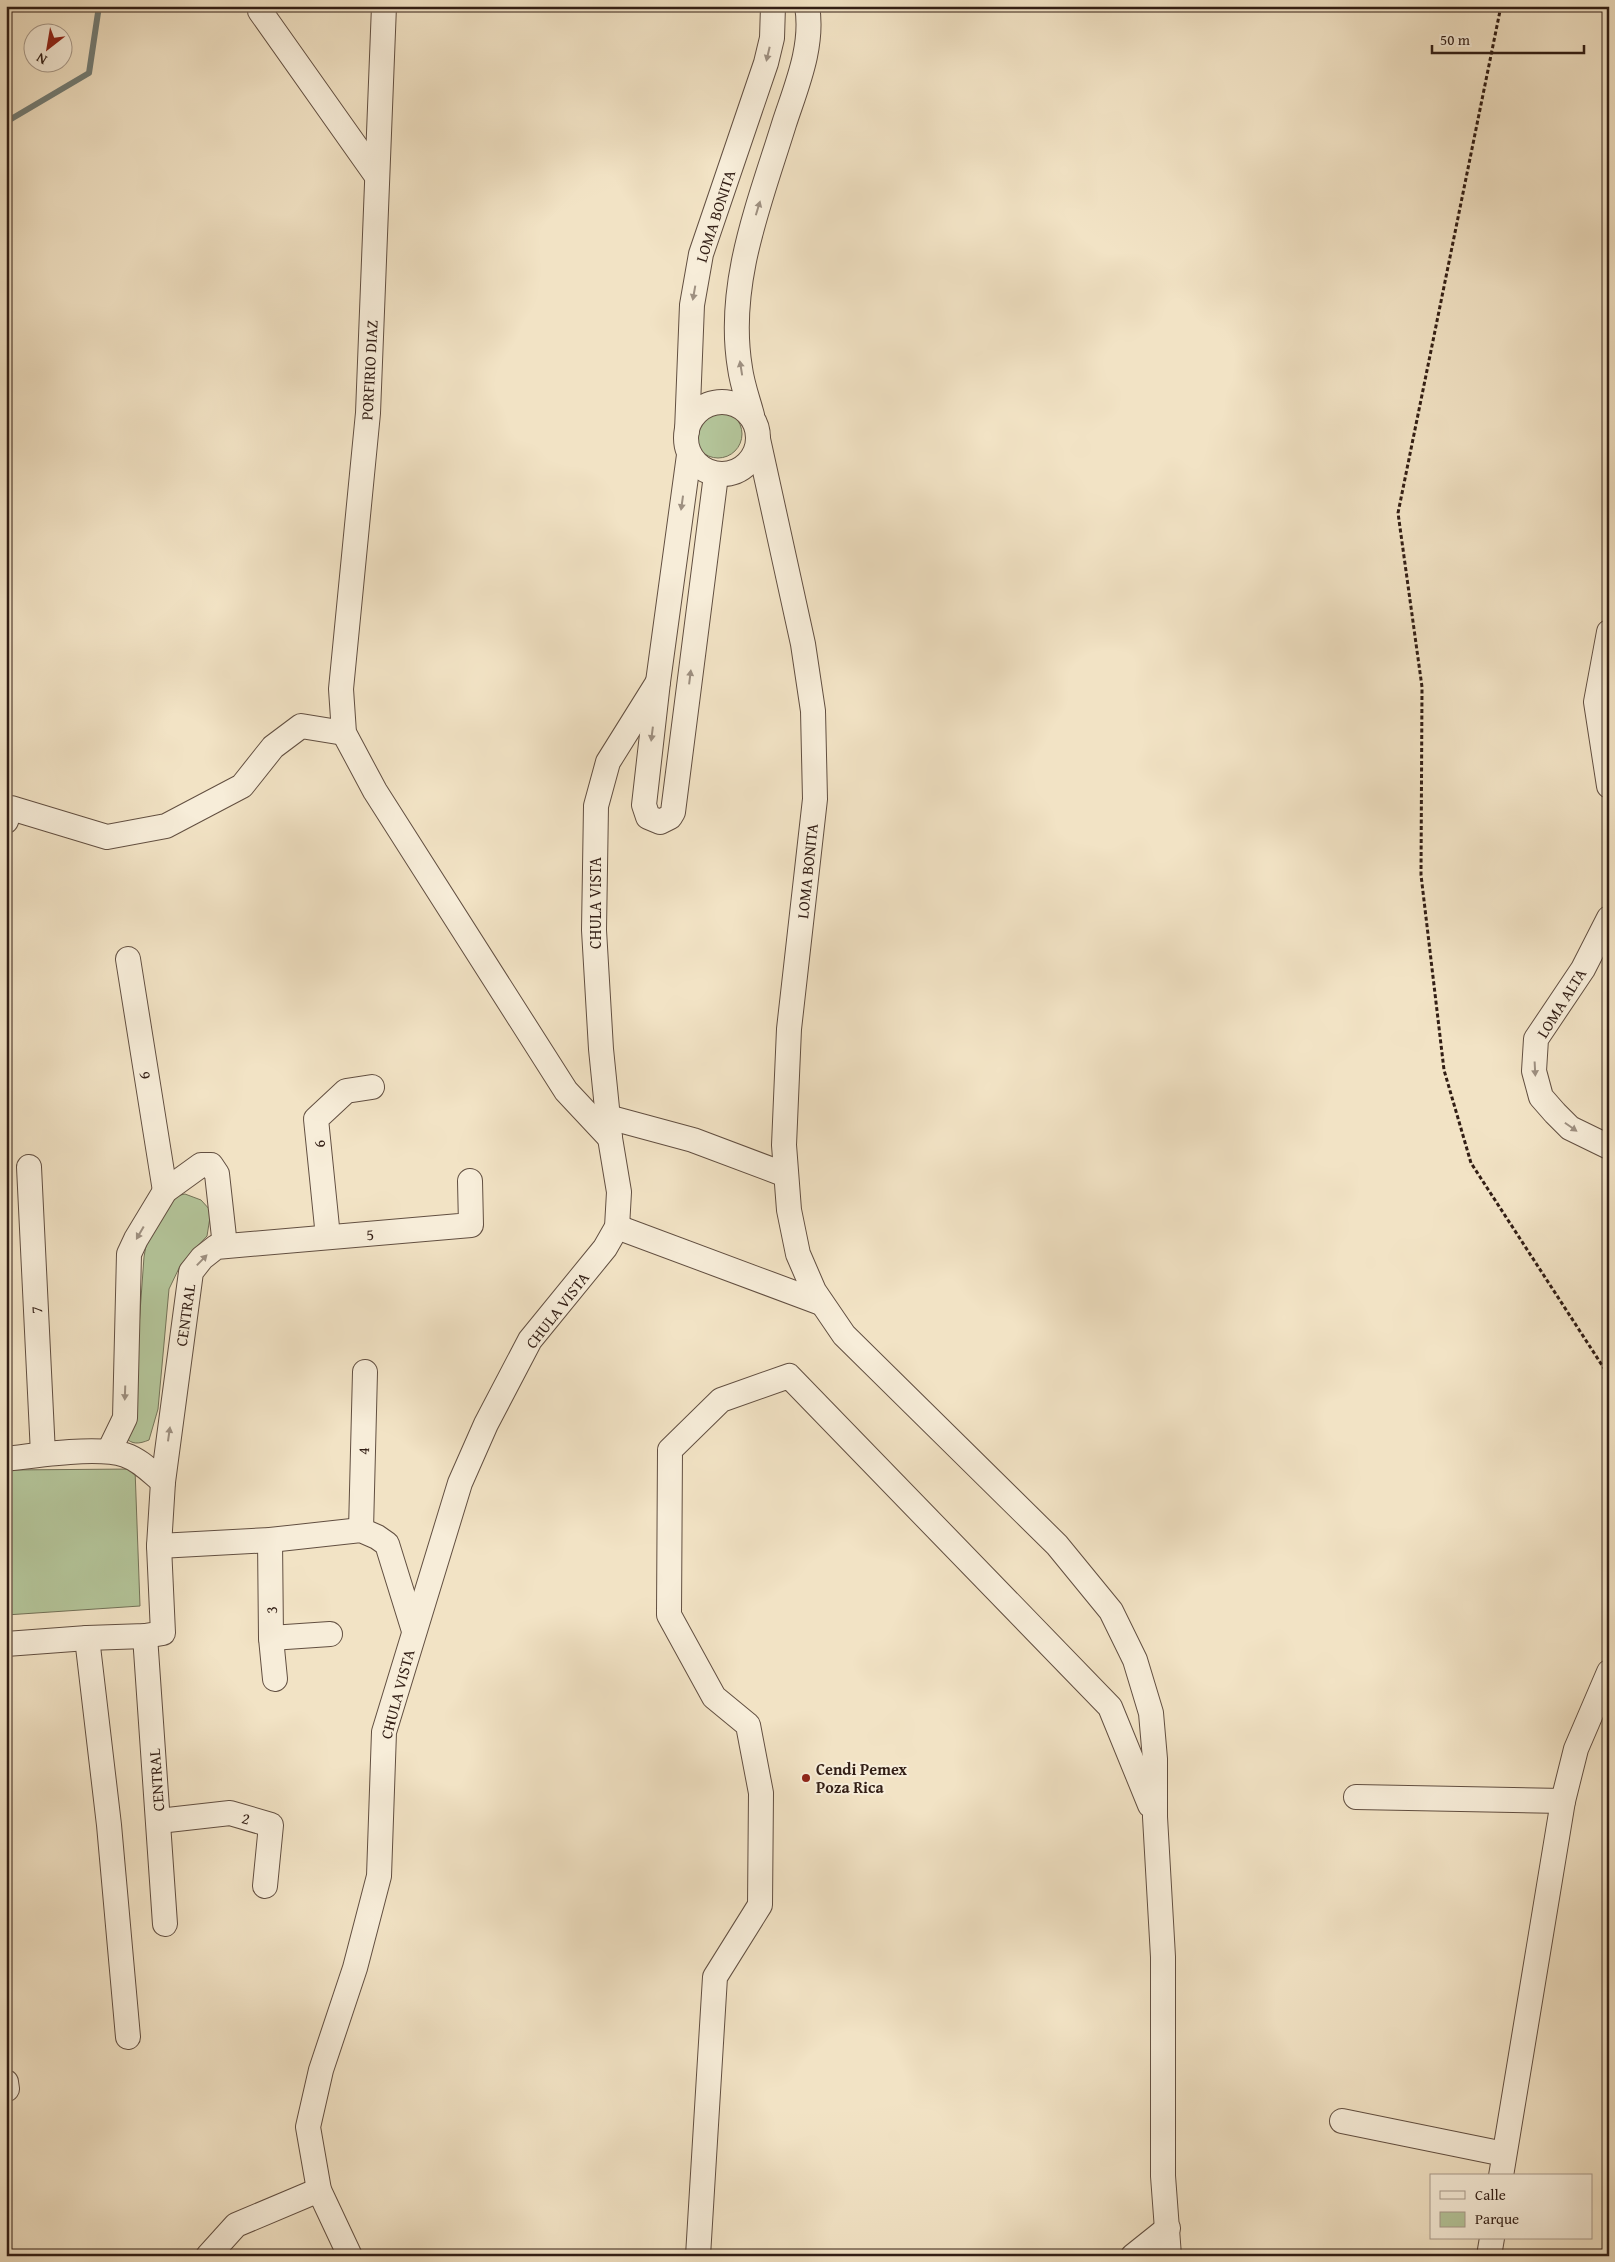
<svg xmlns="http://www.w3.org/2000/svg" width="1615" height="2262" font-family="'Gentium Book Plus',serif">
	<rect width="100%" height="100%" fill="#f2e3c5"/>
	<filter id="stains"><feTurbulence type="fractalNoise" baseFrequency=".004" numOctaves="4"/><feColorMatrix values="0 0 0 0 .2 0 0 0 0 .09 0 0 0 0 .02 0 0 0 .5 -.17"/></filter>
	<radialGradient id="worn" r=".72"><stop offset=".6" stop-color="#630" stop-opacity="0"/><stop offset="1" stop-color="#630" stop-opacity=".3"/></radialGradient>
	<g fill="#b4c59a" stroke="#737258">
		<circle cx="718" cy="434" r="24"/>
		<path d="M185,1194L201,1200L211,1211L207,1236L181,1264L169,1289L158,1409L149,1440C139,1444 132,1445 125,1437L135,1382L144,1257L148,1234L176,1196Z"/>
		<path d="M135,1469L140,1606L6,1615V1470Z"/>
	</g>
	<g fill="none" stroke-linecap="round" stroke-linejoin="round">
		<path stroke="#727d77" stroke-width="6" d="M6,122L89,73L99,6"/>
		<defs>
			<g id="minor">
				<path d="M261,6L260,11L376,175"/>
				<path d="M384,6L368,413L341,689L344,733L375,791L566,1091L610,1138"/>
				<circle cx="722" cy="438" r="36"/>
				<path d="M752,415C748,400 742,384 740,368C726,284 760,202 784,124C796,87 814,46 807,6"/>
				<path d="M687,431L692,305L701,254L766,63L772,38L773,6"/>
				<path d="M758,439L803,644L813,711L815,799L789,1029L784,1145L789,1210L798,1254L814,1291L844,1335L1057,1545L1111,1611L1135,1660L1151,1713L1155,1759V1817L1163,1957V2176L1169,2256"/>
				<path d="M689,455L658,682L644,805L648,817L660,822L670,817L673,812L716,475"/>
				<path d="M1609,632L1596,702L1609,786"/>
				<path d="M6,821L11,808L107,837L166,826L242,786L273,747L301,726L344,733"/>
				<path d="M1609,918L1583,969L1536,1039L1534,1071L1541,1097L1555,1113L1570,1128L1609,1147"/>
				<path d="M128,959L165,1191"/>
				<path d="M608,1117L693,1140L786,1175"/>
				<path d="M29,1167L43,1454"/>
				<path d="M617,1227L821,1303"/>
				<path d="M328,1237L316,1119L346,1091L372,1087"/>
				<path d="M109,1451L125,1418L129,1254L136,1239L165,1191L201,1165H211L217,1174L225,1246"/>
				<path d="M6,1459C36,1455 99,1446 125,1455C140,1460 151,1472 163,1482"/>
				<path d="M361,1530L365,1372"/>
				<path d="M270,1540L271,1638L275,1679"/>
				<path d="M159,1546L270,1540L361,1530L377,1537L387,1544L414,1631"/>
				<path d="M145,1636L165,1924"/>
				<path d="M87,1638L109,1825L128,2037"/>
				<path d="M271,1638L330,1634"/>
				<path d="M6,1644L87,1638L145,1636L163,1633L159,1546L163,1482L191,1272L202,1258L216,1247L471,1225L470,1181"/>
				<path d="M1356,1797L1563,1801"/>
				<path d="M159,1821L230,1813L271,1825L265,1886"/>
				<path d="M6,2082L7,2089"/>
				<path d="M1342,2121L1504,2154"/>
				<path d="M1501,2176L1563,1801L1576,1749L1609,1672"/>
				<path d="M208,2256L236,2225L319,2190"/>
				<path d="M350,2256L319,2190L308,2127L321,2070L355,1968L379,1876L384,1732L460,1483L486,1424L530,1340L605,1248L617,1227L619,1192L610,1138L601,1049L594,930L596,806L608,762L658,682"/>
				<path d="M698,2256L715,1977L760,1905L761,1793L748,1725L714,1697L669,1615L670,1450L721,1400L789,1376L1110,1707L1150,1805"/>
				<path d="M1133,2256L1168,2228"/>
				<path d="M1489,2256L1492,2238"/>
			</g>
		</defs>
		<use href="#minor" stroke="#624f41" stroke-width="26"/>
		<path stroke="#321e15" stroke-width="3" stroke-dasharray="4 2.5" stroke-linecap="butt" d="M1501,6L1398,513L1422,687L1421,875L1444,1070L1471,1163L1609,1376"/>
		<use href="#minor" stroke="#f7edd9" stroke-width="24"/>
	</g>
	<defs><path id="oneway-solid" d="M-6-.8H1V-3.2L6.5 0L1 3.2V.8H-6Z" transform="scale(1.25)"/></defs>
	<g fill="#9e9081">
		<use href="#oneway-solid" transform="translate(768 54) rotate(103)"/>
		<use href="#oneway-solid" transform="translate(758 208) rotate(-73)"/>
		<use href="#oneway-solid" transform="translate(694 293) rotate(100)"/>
		<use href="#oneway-solid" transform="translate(741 368) rotate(-99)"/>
		<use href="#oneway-solid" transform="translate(682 503) rotate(98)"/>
		<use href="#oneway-solid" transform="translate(690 677) rotate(-83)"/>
		<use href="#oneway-solid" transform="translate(652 734) rotate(97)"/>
		<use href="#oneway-solid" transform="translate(1535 1069) rotate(87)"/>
		<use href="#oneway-solid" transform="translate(1571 1127) rotate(35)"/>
		<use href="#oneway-solid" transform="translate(140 1233) rotate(120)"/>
		<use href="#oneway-solid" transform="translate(202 1260) rotate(-46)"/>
		<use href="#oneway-solid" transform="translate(125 1393) rotate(92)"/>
		<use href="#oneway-solid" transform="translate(169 1434) rotate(-82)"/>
	</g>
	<circle fill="#8f2418" stroke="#f7edd9" stroke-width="2" cx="806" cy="1778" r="5"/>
	<g text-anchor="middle" stroke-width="4" stroke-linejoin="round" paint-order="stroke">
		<g font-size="16" fill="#321e15" stroke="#f7edd9">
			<text transform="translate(715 216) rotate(-72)" y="6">LOMA BONITA</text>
			<text transform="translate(369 370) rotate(-87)" y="6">PORFIRIO DIAZ</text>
			<text transform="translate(807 871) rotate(-84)" y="6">LOMA BONITA</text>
			<text transform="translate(595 903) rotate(-90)" y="6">CHULA VISTA</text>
			<text transform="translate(1561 1003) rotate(-58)" y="6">LOMA ALTA</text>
			<text transform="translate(146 1075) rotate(81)" y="6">9</text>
			<text transform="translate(319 1144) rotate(-96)" y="6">6</text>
			<text transform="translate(370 1234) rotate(-5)" y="6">5</text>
			<text transform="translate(36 1310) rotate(-93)" y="6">7</text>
			<text transform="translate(557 1310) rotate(-52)" y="6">CHULA VISTA</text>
			<text transform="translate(185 1315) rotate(-82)" y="6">CENTRAL</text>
			<text transform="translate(363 1451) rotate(-89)" y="6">4</text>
			<text transform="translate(271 1610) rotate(-91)" y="6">3</text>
			<text transform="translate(397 1694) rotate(-75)" y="6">CHULA VISTA</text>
			<text transform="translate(156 1780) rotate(-94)" y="6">CENTRAL</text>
			<text transform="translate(246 1818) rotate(15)" y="6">2</text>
		</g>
		<g font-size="16" font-weight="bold" fill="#321e15" stroke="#f7edd9" text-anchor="start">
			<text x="816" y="1775">Cendi Pemex<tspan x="816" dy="18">Poza Rica</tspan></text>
		</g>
	</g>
	<rect width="1615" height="2262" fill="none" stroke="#f2e3c5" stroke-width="25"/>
	<rect x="8" y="8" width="1600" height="2247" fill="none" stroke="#321e15" stroke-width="2.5"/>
	<rect x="12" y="12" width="1590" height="2237" fill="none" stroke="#321e15"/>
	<rect x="1430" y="2174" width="162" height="65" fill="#f7edd9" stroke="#a89a8b"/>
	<rect x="1440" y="2191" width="25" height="8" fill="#f7edd9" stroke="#a89a8b"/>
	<text x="1475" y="2200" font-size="15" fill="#321e15">Calle</text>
	<rect x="1440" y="2212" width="25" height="15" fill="#b4c59a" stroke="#a89a8b"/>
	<text x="1475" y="2224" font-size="15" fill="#321e15">Parque</text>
	<g transform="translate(48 48) rotate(211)"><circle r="24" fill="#f7edd9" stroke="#a89a8b"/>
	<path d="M0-4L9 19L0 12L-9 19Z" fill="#8f2418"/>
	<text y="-8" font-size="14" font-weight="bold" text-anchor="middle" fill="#321e15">N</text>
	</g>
	<path d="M1432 45v8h152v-8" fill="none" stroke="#321e15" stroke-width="2.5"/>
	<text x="1440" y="45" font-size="15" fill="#321e15" stroke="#f7edd9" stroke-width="4" paint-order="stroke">50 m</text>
	<rect width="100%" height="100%" filter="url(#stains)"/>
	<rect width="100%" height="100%" fill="url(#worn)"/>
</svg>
